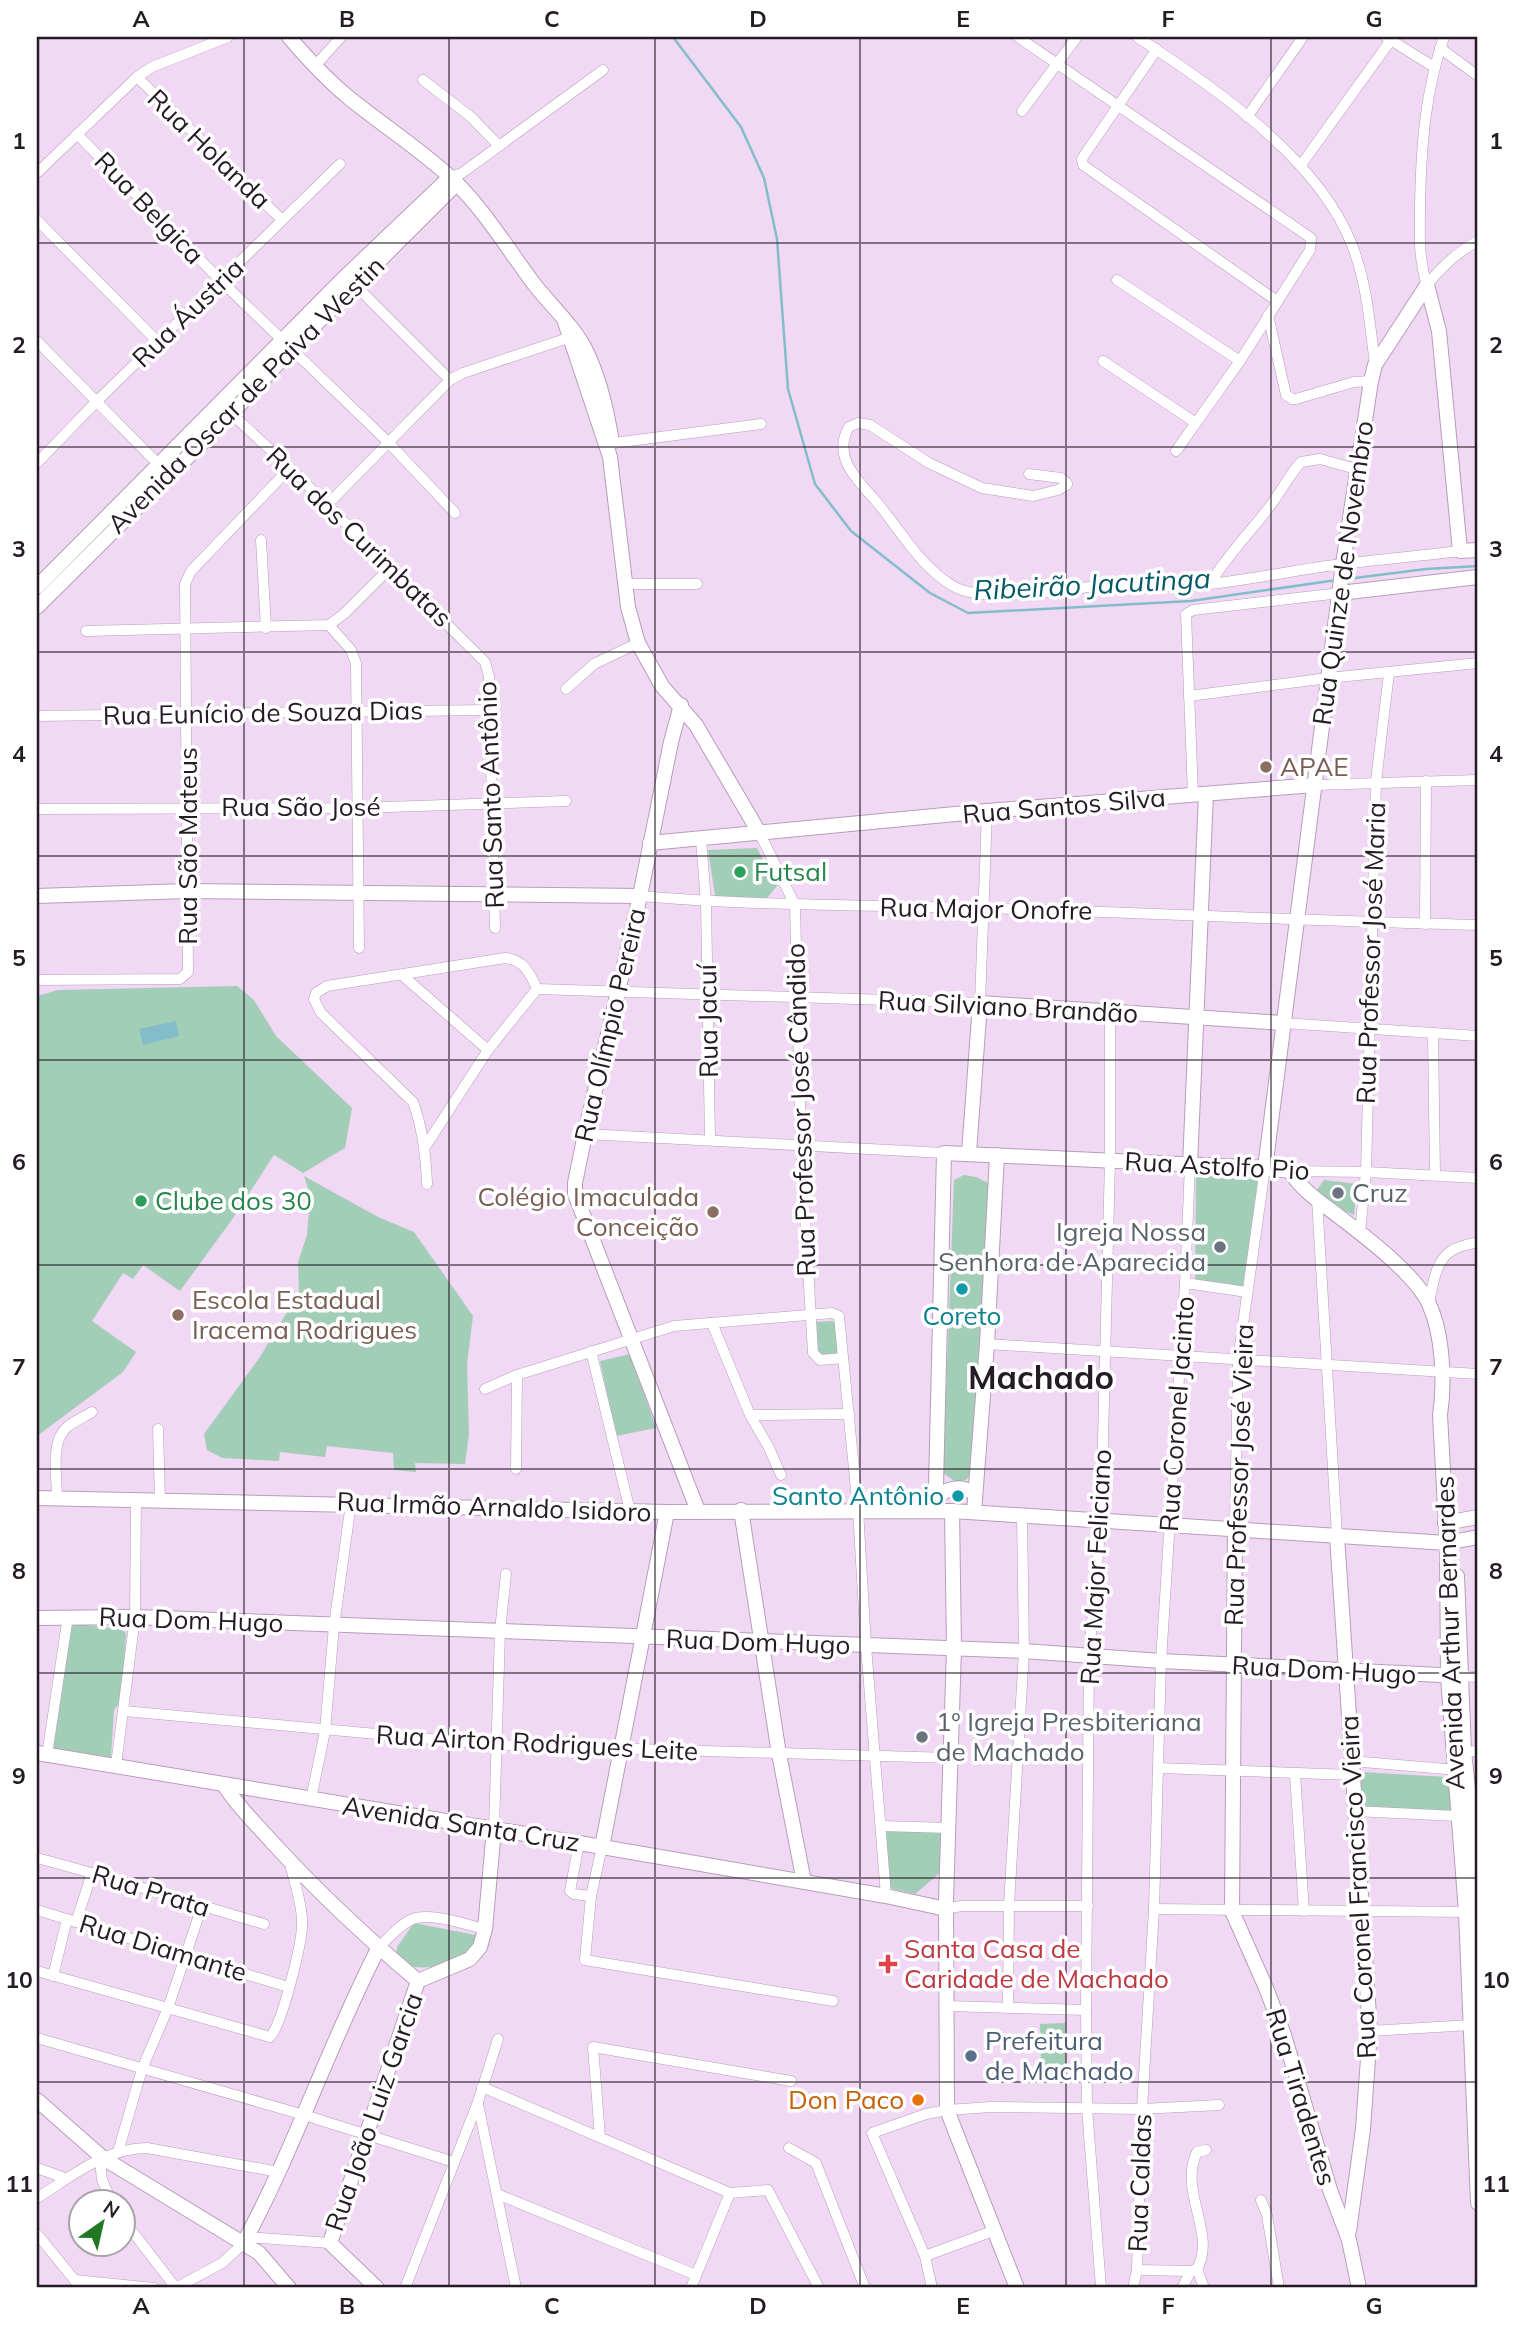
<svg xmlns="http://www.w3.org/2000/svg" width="1515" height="2325" font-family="Mulish,sans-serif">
	<rect width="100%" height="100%" fill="#f1d8f4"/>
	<g fill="#a2cdb6">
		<path d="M757,848L777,886L767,898L715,896L708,850Z"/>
		<path d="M237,986L254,1000L276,1036L352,1108L345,1148L303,1173L274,1155L231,1221L180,1291L143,1265L133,1279L123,1273L92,1321L136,1352L123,1372L37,1436V996L58,990Z"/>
		<path d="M964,1175L976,1177L990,1184L973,1471L966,1480L956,1482L943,1473L954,1180Z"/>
		<path d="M1196,1175L1258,1179L1243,1287L1195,1281Z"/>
		<path d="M304,1176L378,1217L414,1232L473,1316L467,1364L469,1434L465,1464L415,1463L416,1472L394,1470L393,1453L327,1446L325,1457L280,1452L279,1461L222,1458L207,1450L204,1434L260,1357L299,1292L298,1262L307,1235L310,1195Z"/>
		<path d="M1324,1180L1357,1184L1354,1215L1326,1203L1317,1190Z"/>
		<path d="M833,1321L838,1324L840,1356H823L816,1352L814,1322Z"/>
		<path d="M630,1354L656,1428L616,1436L600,1361Z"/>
		<path d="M75,1624L122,1629L126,1634L121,1701L114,1710L111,1757L51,1748L69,1629Z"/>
		<path d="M1361,1772L1448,1777L1452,1811L1366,1807C1353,1799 1359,1785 1361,1772Z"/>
		<path d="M885,1830H939L943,1834L941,1872L915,1894L889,1888Z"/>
		<path d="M414,1923L475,1935L477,1946C461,1962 431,1971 409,1966C405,1964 400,1959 396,1956L397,1947Z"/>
		<path d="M1065,2023L1066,2067H1041L1040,2024Z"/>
	</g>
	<path fill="#84bdca" d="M176,1021L179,1036L143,1045L139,1029Z"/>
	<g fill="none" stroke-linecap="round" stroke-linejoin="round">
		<g stroke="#84bdca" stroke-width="2.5">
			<path d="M673,37L741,127L764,178L777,239L788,389L815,484L851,531L930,593L968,613L1191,601L1337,580"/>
			<path d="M1347,579L1426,569L1478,566"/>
		</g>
		<defs>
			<g id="street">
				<path d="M1018,37L1311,238L1310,250L1240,361L1176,451"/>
				<path d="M1137,37C1213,86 1319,159 1352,245C1367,283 1370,325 1375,365"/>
				<path d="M1386,37L1434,67"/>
				<path d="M1440,48L1478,76"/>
				<path d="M1157,49L1085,154L1082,159L1083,165L1277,301"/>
				<path d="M315,66L341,37"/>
				<path d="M137,77L282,220"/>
				<path d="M423,80L471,117L499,146"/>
				<path d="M1022,111L1077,37"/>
				<path d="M1247,117L1303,37"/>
				<path d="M77,134L221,281L388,442L455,513"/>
				<path d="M1301,165L1391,40"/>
				<path d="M37,173L137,77L152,67L228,37"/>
				<path d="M450,177L462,173L603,70"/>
				<path d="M37,220L158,342"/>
				<path d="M1117,280L1240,361"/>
				<path d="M351,281L450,380"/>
				<path d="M1427,285C1418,257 1420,235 1420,206C1421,148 1425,91 1444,37"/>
				<path d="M1427,285C1442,266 1457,252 1478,241"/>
				<path d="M1268,315L1286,395L1292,399H1296L1354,382L1371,381"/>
				<path d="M37,341L162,468"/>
				<path d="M1103,361L1196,423"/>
				<path d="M220,403L290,468L485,662L489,676L495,928"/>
				<path d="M606,444L761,424"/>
				<path d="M37,463L97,401L340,164"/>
				<path d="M1029,474L1061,478L1067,483V485L1058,490L1033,496L982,488L929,463L870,425L858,423L849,427C832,456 856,479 875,500C900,529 919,566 953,586C988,606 1070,587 1111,585C1137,584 1164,588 1191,586C1242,582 1292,570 1343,564C1382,559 1421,556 1460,551"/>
				<path d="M327,505L450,380L463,373L574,336"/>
				<path d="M261,540L266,628"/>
				<path d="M627,584H697"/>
				<path d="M1210,584C1227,555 1250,533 1270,506C1281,492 1289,475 1301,462L1320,459L1356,469"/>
				<path d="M329,625L351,650L356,663L359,948"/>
				<path d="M86,631L329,625L345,613L390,568"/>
				<path d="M566,689L594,664L638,643"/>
				<path d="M1189,696L1328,678L1478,663"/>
				<path d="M37,716L489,710"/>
				<path d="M1315,785L1478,780"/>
				<path d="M1193,795L1186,614L1193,610L1340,593"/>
				<path d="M37,809L357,808L566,801"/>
				<path d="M760,834L795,905L801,1146L813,1353L820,1360L843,1358"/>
				<path d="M701,840L706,902L710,1140"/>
				<path d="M640,896C755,906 869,905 985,908C1149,913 1314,921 1478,925"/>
				<path d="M1425,924L1426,781"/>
				<path d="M402,975L488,1050"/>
				<path d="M37,980L180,979L188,972L185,584L191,571L290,468"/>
				<path d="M537,989L980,1003L987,811"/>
				<path d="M1283,1023L1478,1036"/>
				<path d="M1433,1033L1435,1175"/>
				<path d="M585,1134L944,1153"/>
				<path d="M425,1147L488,1050L537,989"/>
				<path d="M1290,1171L1366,1172L1478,1178"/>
				<path d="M427,1184C426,1155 423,1129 413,1102L321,1013L314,999L316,993L327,986L505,958C524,960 530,973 537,989"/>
				<path d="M1317,1199L1337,1536"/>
				<path d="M1360,1233L1366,1172L1376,781L1389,673"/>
				<path d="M1185,1283L1247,1292"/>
				<path d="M1429,1302C1433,1286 1435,1261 1451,1251C1458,1246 1470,1244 1478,1242"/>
				<path d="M712,1323L750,1415L768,1446L781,1475"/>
				<path d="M987,1344L1478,1374"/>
				<path d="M591,1351L630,1511"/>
				<path d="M485,1389L517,1375L674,1326L832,1313L839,1316L858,1510L866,1646L886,1896"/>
				<path d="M750,1415L849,1414"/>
				<path d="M158,1429L160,1499"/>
				<path d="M516,1469L517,1375"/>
				<path d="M57,1497C57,1478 50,1441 67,1427C74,1421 84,1417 92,1412"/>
				<path d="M1235,1528L1238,1360L1265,1168"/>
				<path d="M1460,1676L1478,1677"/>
				<path d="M124,1711L497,1745L952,1758"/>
				<path d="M1458,1752L1478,1751"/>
				<path d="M47,1755L68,1616"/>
				<path d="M1351,1761L1458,1770"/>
				<path d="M116,1765L135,1617L136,1499"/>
				<path d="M1158,1768L1352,1775"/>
				<path d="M1295,1774L1304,1911"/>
				<path d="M311,1799L325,1731L334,1626L351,1503"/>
				<path d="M1354,1811L1478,1817"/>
				<path d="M881,1826L949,1828"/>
				<path d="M494,1829L500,1631L506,1574"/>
				<path d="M579,1843L570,1891L574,1894L591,1896"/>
				<path d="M602,1847L591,1896L585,1960L833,2001"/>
				<path d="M37,1858C113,1878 188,1902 264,1924"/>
				<path d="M946,1909L961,1906H1088"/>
				<path d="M1154,1909L1466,1912"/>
				<path d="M37,1910L288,1987"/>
				<path d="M76,1922L92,1873"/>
				<path d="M379,1947C389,1938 400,1924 413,1919C430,1912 467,1925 485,1929"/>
				<path d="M37,1971L270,2037C282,2025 303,1940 302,1922C302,1902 294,1882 290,1863"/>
				<path d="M53,1976L67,1919"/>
				<path d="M945,2006L1086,2010"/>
				<path d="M1008,2008L1009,1905L1024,1651L1022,1515"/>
				<path d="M1370,2031L1471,2025"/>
				<path d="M37,2038L304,2115L454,2162"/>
				<path d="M482,2087L730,2193L768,2190L819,2288"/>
				<path d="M478,2104L516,2288"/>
				<path d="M600,2137L593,2047L791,2081"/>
				<path d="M789,2148L816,2163L865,2288"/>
				<path d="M118,2152L142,2069L168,2008L202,1906"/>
				<path d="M100,2160L102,2180L112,2202"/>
				<path d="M37,2168L65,2178"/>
				<path d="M497,2194L696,2275"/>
				<path d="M37,2198C71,2177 105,2148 147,2148L279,2172"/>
				<path d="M1261,2200L1267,2215L1279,2288"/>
				<path d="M122,2218L176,2288"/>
				<path d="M37,2234L81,2288"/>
				<path d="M247,2237L330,2243"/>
				<path d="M925,2256L993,2231"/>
				<path d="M1197,2269L1204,2288"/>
				<path d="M1137,2270L1191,2271"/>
				<path d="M75,2280L154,2288"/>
				<path d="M176,2288L222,2263L243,2244"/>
				<path d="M405,2288L478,2102L498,2039"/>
				<path d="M691,2288L730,2193"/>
				<path d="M932,2288L925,2256L872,2133L926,2114L947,2110L991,2107L1142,2109L1219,2105"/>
				<path d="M1101,2288L1087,2108L1086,2010L1089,1655L1101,1520L1110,1160V1013"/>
				<path d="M1133,2288L1137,2270L1142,2109L1154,1909L1161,1661L1185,1283L1190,1165"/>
				<path d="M1182,2288L1191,2271L1197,2269C1217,2234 1178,2191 1197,2152L1206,2150"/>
			</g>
			<g id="secondary">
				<path d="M289,37C307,58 326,79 348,97C381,124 417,147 449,176C482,206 507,248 534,284C552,307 576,328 588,355C601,383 607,413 612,442"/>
				<path d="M1427,285L1439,331L1460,551L1478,550"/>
				<path d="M564,319L610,457L628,607L638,643L662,686L696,725L760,834"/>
				<path d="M37,587L346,276L449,178"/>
				<path d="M1340,593L1478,577"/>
				<path d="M37,607L231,414L291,349L457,183"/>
				<path d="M681,705L671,742L640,896L585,1134L575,1183V1194L698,1511"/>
				<path d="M650,843L987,811L1315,785"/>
				<path d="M37,896L187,891L640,896"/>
				<path d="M969,1153L980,1003L1283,1023"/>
				<path d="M1190,1165L1206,794"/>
				<path d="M1265,1168L1343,564L1371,381L1375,365L1427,285"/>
				<path d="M937,1497C949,1487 960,1485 974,1493"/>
				<path d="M37,1498L667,1512L952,1511L1447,1543L1478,1537"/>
				<path d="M741,1510L779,1754L804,1882"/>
				<path d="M939,1511L936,1486L944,1153L1265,1168L1290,1171C1301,1190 1323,1204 1341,1218C1367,1238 1416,1275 1429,1304C1443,1334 1445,1383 1440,1415L1447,1543L1448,1677L1466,1912L1478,2203"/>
				<path d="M952,1511L954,1649L946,1900L947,2110L1017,2288"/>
				<path d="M974,1512L987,1344L997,1155"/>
				<path d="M1445,1523L1478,1517"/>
				<path d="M1235,1528L1232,1911L1266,1988L1284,2035L1330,2190L1349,2240L1359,2288"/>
				<path d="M1337,1536L1370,2031L1363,2129L1349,2231"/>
				<path d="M1457,1576L1464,1751L1471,1817L1478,1962"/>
				<path d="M37,1618L135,1617L1024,1651L1161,1661L1460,1676"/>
				<path d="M37,1753L579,1843L886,1896L946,1909"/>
				<path d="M224,1785C238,1807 256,1824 273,1843C318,1892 367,1938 418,1981"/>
				<path d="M602,1847L667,1512"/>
				<path d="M418,1981L470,1959L480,1947L485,1929L494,1829"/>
				<path d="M37,2100L103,2158L259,2253L289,2288"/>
				<path d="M243,2244C295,2148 329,2044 379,1947"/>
				<path d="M377,2288L330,2243L418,1981"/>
			</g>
		</defs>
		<use href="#street" stroke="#b69eb8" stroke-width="11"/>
		<use href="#secondary" stroke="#b69eb8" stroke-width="16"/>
		<use href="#street" stroke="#fff" stroke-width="10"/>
		<use href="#secondary" stroke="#fff" stroke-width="14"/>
	</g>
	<path fill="none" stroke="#241b25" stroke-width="2" stroke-opacity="0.55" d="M244,37V2288M449,37V2288M655,37V2288M860,37V2288M1066,37V2288M1271,37V2288M37,243H1478M37,447H1478M37,652H1478M37,856H1478M37,1060H1478M37,1265H1478M37,1469H1478M37,1673H1478M37,1878H1478M37,2082H1478"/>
	<g fill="#8d6e63" stroke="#fff" stroke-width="2.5">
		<circle cx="1266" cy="767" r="7"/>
		<circle cx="713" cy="1212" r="7"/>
		<circle cx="178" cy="1315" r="7"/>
	</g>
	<g fill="#2e9e5b" stroke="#fff" stroke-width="2.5">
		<circle cx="740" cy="872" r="7"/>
		<circle cx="141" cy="1201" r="7"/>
	</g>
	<g fill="#6b7280" stroke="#fff" stroke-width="2.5">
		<circle cx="1338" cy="1193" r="7"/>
		<circle cx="1220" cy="1247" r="7"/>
		<circle cx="922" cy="1737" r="7"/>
	</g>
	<g fill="#0f9aa8" stroke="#fff" stroke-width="2.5">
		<circle cx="962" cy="1289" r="7"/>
		<circle cx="958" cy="1496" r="7"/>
	</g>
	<path fill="#e0444e" stroke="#fff" stroke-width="2.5" d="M884.5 1953.5h7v7h7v7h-7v7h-7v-7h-7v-7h7z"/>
	<circle fill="#5c6f8a" stroke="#fff" stroke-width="2.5" cx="971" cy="2056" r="7"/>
	<circle fill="#e8710a" stroke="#fff" stroke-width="2.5" cx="918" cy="2100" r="7"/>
	<g text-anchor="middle" stroke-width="7" stroke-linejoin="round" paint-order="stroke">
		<g font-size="26" fill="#241b25" stroke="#fff">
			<text transform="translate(209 149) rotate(44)" y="9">Rua Holanda</text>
			<text transform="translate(149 208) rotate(46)" y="9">Rua Belgica</text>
			<text transform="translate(188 313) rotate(-44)" y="9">Rua Áustria</text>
			<text transform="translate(246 395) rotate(-45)" y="9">Avenida Oscar de Paiva Westin</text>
			<text transform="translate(359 537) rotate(44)" y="9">Rua dos Curimbatas</text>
			<text transform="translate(1343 573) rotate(-82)" y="9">Rua Quinze de Novembro</text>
			<text transform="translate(263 713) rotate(-1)" y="9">Rua Eunício de Souza Dias</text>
			<text transform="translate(491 795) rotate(-92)" y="9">Rua Santo Antônio</text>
			<text transform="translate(1064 806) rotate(-5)" y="9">Rua Santos Silva</text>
			<text x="301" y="816">Rua São José</text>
			<text transform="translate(188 846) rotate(-90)" y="9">Rua São Mateus</text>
			<text transform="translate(986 909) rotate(1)" y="9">Rua Major Onofre</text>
			<text transform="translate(1371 953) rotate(-88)" y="9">Rua Professor José Maria</text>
			<text transform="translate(1008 1007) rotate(3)" y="9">Rua Silviano Brandão</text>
			<text transform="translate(708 1021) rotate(-91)" y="9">Rua Jacuí</text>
			<text transform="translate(610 1025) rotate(-77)" y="9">Rua Olímpio Pereira</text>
			<text transform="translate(801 1110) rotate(-92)" y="9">Rua Professor José Cândido</text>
			<text transform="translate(1217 1166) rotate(3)" y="9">Rua Astolfo Pio</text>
			<text transform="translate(1177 1414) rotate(-86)" y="9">Rua Coronel Jacinto</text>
			<text transform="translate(1239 1475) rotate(-88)" y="9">Rua Professor José Vieira</text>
			<text transform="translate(494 1507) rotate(2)" y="9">Rua Irmão Arnaldo Isidoro</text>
			<text transform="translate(1096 1567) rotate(-87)" y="9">Rua Major Feliciano</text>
			<text transform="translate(191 1620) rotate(2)" y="9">Rua Dom Hugo</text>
			<text transform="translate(1450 1633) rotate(-92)" y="9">Avenida Arthur Bernardes</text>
			<text transform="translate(758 1642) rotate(2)" y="9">Rua Dom Hugo</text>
			<text transform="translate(1324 1670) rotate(3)" y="9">Rua Dom Hugo</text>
			<text transform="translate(537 1743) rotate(3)" y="9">Rua Airton Rodrigues Leite</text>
			<text transform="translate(461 1824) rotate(9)" y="9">Avenida Santa Cruz</text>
			<text transform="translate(1358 1887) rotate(-93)" y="9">Rua Coronel Francisco Vieira</text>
			<text transform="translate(151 1891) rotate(17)" y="9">Rua Prata</text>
			<text transform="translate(163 1948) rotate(17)" y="9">Rua Diamante</text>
			<text transform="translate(1301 2097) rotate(73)" y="9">Rua Tiradentes</text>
			<text transform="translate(374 2112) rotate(-71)" y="9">Rua João Luiz Garcia</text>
			<text transform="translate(1140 2183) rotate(-88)" y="9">Rua Caldas</text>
		</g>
		<g font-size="26" fill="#785e54" stroke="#fff" text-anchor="start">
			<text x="1280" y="776">APAE</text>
			<text x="699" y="1206" text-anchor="end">Colégio Imaculada<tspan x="699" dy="30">Conceição</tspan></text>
			<text x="192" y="1309">Escola Estadual<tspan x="192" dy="30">Iracema Rodrigues</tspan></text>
		</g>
		<g font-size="26" fill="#27864d" stroke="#fff" text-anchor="start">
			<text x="754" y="881">Futsal</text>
			<text x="155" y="1210">Clube dos 30</text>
		</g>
		<g font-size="26" fill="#5b616d" stroke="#fff" text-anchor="start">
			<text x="1352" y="1202">Cruz</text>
			<text x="1206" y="1241" text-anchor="end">Igreja Nossa<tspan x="1206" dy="30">Senhora de Aparecida</tspan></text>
			<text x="936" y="1731">1º Igreja Presbiteriana<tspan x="936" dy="30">de Machado</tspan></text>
		</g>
		<g font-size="26" fill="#0d838f" stroke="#fff">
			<text x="962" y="1325">Coreto</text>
			<text x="944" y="1505" text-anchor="end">Santo Antônio</text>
		</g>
		<g font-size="26" fill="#be3a42" stroke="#fff" text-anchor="start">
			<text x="904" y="1958">Santa Casa de<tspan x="904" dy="30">Caridade de Machado</tspan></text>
		</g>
		<g font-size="26" fill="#4e5e75" stroke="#fff" text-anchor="start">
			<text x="985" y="2050">Prefeitura<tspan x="985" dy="30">de Machado</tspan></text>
		</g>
		<g font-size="26" fill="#c56008" stroke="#fff" text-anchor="end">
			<text x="904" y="2109">Don Paco</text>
		</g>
		<g font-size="28" font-style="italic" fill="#035966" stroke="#fff">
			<text transform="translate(1092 584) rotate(-3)" y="10">Ribeirão Jacutinga</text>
		</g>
		<g font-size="33" font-weight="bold" fill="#241b25" stroke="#fff">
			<text x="1041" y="1389">Machado</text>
		</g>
	</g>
	<rect width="1515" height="2325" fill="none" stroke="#ffffff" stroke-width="77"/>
	<g transform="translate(102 2223) rotate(34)"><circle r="33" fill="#ffffff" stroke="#a7a4a8" stroke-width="2"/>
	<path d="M0-5L12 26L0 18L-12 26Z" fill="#217723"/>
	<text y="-10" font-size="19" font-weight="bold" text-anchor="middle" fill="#241b25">N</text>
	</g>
	<rect x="38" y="38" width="1438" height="2248" fill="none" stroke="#241b25" stroke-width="2.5"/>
	<g font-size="23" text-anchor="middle" font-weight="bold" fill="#241b25">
		<text x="141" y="27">A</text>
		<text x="347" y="27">B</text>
		<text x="552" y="27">C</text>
		<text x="758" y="27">D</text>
		<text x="963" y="27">E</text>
		<text x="1168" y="27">F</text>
		<text x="1374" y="27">G</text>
		<text x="19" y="149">1</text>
		<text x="1496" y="149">1</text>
		<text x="19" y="353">2</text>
		<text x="1496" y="353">2</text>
		<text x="19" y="557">3</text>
		<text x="1496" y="557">3</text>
		<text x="19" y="762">4</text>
		<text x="1496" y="762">4</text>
		<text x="19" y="966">5</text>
		<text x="1496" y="966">5</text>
		<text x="19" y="1170">6</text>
		<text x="1496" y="1170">6</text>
		<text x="19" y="1375">7</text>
		<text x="1496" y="1375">7</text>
		<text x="19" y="1579">8</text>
		<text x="1496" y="1579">8</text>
		<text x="19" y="1784">9</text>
		<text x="1496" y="1784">9</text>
		<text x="19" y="1988">10</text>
		<text x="1496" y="1988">10</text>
		<text x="19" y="2192">11</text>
		<text x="1496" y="2192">11</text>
		<text x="141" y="2314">A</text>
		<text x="347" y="2314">B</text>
		<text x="552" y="2314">C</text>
		<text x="758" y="2314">D</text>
		<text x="963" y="2314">E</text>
		<text x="1168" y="2314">F</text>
		<text x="1374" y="2314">G</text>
	</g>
</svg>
